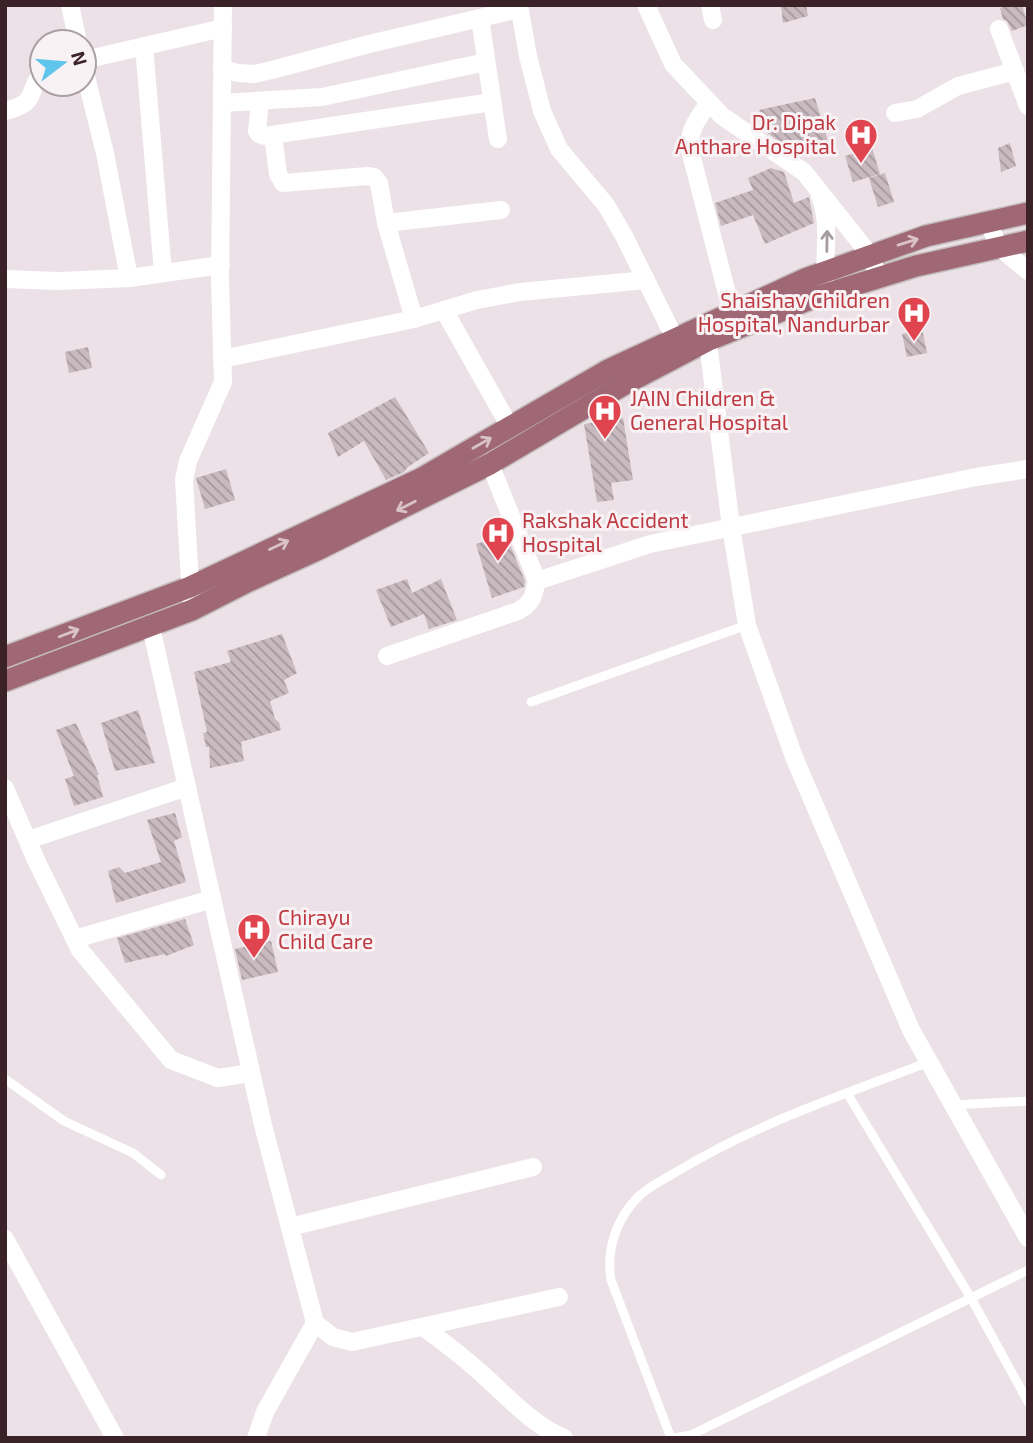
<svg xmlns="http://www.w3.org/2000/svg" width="1033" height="1443" font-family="'Exo 2',sans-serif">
	<defs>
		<pattern id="building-back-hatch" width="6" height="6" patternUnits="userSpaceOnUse" patternTransform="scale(1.75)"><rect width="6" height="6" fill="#c9babf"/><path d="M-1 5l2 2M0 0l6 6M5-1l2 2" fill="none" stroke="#a4979b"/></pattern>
	</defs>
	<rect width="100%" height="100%" fill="#ebe1e6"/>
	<g fill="url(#building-back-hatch)">
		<path d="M781,5H806L808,16L783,23Z"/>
		<path d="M1010,5H1022L1028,25L1012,31L1007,21L1003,19L1000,8Z"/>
		<path d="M815,98L830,148L800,156L766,132L759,110Z"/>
		<path d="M1010,143L1016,166L1001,172L998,148Z"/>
		<path d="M872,148L880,174L853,182L845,156Z"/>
		<path d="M771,168L784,172L794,203L809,197L814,223L765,244L753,215L721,226L715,203L753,190L748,178Z"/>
		<path d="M885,173L894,202L878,207L869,178Z"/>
		<path d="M922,329L927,353L907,357L902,334Z"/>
		<path d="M88,347L92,368L69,373L65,352Z"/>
		<path d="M395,397L429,453L408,467L404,472L386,480L364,441L338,457L328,433Z"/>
		<path d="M623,418L633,480L611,483L614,500L597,502L584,424Z"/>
		<path d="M226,469L235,500L205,509L196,478Z"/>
		<path d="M506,535L525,581L524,587L492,598L476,544Z"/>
		<path d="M407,579L412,593L441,579L457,620L429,629L424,614L391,627L376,590Z"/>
		<path d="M282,634L297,673L284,680L289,693L270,701L275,719L279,722L281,730L241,742L244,761L210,768L209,747H206L203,733L207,732L194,672L231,662L227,651Z"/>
		<path d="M138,710L155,763L115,771L101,723Z"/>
		<path d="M76,723L99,775H97L103,797L74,806L65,779L74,776L56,730Z"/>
		<path d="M175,813L182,837L174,841L186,882L116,903L108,871L119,867L125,873L161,862L147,820Z"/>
		<path d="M185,919L194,945L166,956L165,954L125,963L117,938Z"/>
		<path d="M271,941L278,972L242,980L235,949Z"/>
	</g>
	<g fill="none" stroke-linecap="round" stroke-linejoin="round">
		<defs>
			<g id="primary">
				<path d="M5,657L190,587L422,478L608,370L805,279L926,236L1028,213"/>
				<path d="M5,681L192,610L249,581L315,551L490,464L625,384L709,340L813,298L916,266L1028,241"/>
			</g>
		</defs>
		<use href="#primary" stroke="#c4bdbe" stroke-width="24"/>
		<g stroke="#fff" stroke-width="9">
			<path d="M531,702L747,625"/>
			<path d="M5,1079L64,1121L133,1153L161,1175"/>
			<path d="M847,1093L971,1298L1028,1402"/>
			<path d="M953,1105L1028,1101"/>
			<path d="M671,1438L611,1280C606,1250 616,1219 638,1197C649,1186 665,1179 678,1171C755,1124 845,1094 929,1062"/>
			<path d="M674,1438L691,1435L1028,1270"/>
		</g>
		<g stroke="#fff" stroke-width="18">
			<path d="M70,5L78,42"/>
			<path d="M519,5L528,56L542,111L559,149L606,205L624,236L680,349"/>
			<path d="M646,5L673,64L722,116L804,172L870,255L879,278"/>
			<path d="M710,5L713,20"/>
			<path d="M480,18L498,139"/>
			<path d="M999,29L1028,106"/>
			<path d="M144,46L163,273"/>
			<path d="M84,60L223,28"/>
			<path d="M84,69L105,153L129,278"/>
			<path d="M222,69L238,73L254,74L272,70L369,44L519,9"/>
			<path d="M260,101L257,131L259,134L265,136L492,102"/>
			<path d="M222,103L322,97L486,62"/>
			<path d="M709,103C698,118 688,130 690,150L732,313"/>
			<path d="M5,111C38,103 26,94 42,73"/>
			<path d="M895,113L917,109L958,86L1015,71"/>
			<path d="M273,135L278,174L283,183L367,176L374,177L379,183L386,223L414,319"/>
			<path d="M820,196C831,225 824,253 825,283"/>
			<path d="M988,222L999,247L1028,271"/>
			<path d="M386,223L501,210"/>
			<path d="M5,279L58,281L129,278L221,265"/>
			<path d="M444,310L510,427"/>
			<path d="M706,327L731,527L747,625L794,757L911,1030L1028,1238"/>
			<path d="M222,359L414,319L477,300L520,292L646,280"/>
			<path d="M490,464L535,576L540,580L650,544L976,477L1028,469"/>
			<path d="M191,599L184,480L188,461L223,382L220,278L223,5"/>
			<path d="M151,627L263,1125L315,1323L333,1337L352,1342L559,1297"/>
			<path d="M387,656L518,611C533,603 534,595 537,579"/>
			<path d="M5,788L36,860L80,950L171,1060L218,1078L251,1073"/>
			<path d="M28,840L187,787"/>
			<path d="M75,939L212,899"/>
			<path d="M290,1227L533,1167"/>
			<path d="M5,1239L115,1438"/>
			<path d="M424,1328C444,1342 463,1357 481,1373C506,1395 532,1425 564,1438"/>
			<path d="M256,1438L265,1412L315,1323"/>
		</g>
		<use href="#primary" stroke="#9f6874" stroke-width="21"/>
	</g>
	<defs><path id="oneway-shaft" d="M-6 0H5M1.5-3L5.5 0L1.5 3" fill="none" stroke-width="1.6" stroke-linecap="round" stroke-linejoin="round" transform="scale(1.75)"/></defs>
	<use stroke="#a79c9e" href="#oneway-shaft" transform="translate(827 241) rotate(-89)"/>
	<g stroke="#d9c2c8">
		<use href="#oneway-shaft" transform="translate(908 242) rotate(-17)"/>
		<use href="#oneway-shaft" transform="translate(482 443) rotate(-30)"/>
		<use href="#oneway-shaft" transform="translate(406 506) rotate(153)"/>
		<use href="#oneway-shaft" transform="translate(279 545) rotate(-25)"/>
		<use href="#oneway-shaft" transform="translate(69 633) rotate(-21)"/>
	</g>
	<defs>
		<symbol id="hospital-pin" viewBox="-11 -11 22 30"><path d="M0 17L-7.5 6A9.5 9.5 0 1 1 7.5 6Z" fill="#e0444e" stroke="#f8f2f5"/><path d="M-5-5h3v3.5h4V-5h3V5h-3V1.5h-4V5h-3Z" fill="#fff"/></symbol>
	</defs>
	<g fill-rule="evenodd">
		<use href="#hospital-pin" x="842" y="116" width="38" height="52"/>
		<use href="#hospital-pin" x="895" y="294" width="38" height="52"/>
		<use href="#hospital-pin" x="586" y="392" width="38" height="52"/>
		<use href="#hospital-pin" x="479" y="514" width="38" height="52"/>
		<use href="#hospital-pin" x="235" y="911" width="38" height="52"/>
	</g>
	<g text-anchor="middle" stroke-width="6" stroke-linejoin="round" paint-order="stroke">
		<g font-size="21" fill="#be3a42" stroke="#f8f2f5" text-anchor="start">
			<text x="836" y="130" text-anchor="end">Dr. Dipak<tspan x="836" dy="24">Anthare Hospital</tspan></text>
			<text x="890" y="308" text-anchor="end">Shaishav Children<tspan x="890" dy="24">Hospital, Nandurbar</tspan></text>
			<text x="630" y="406">JAIN Children &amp;<tspan x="630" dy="24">General Hospital</tspan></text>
			<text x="522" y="528">Rakshak Accident<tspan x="522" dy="24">Hospital</tspan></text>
			<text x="278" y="925">Chirayu<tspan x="278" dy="24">Child Care</tspan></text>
		</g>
	</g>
	<rect width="1033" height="1443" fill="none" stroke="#3b2228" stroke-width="14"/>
	<g transform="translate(63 63) rotate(74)"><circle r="33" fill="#f8f2f5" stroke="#ac9fa3" stroke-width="2"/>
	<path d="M0-5L12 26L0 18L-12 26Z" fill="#5fc5eb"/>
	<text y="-10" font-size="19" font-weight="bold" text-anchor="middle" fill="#3b2228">N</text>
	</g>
</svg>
